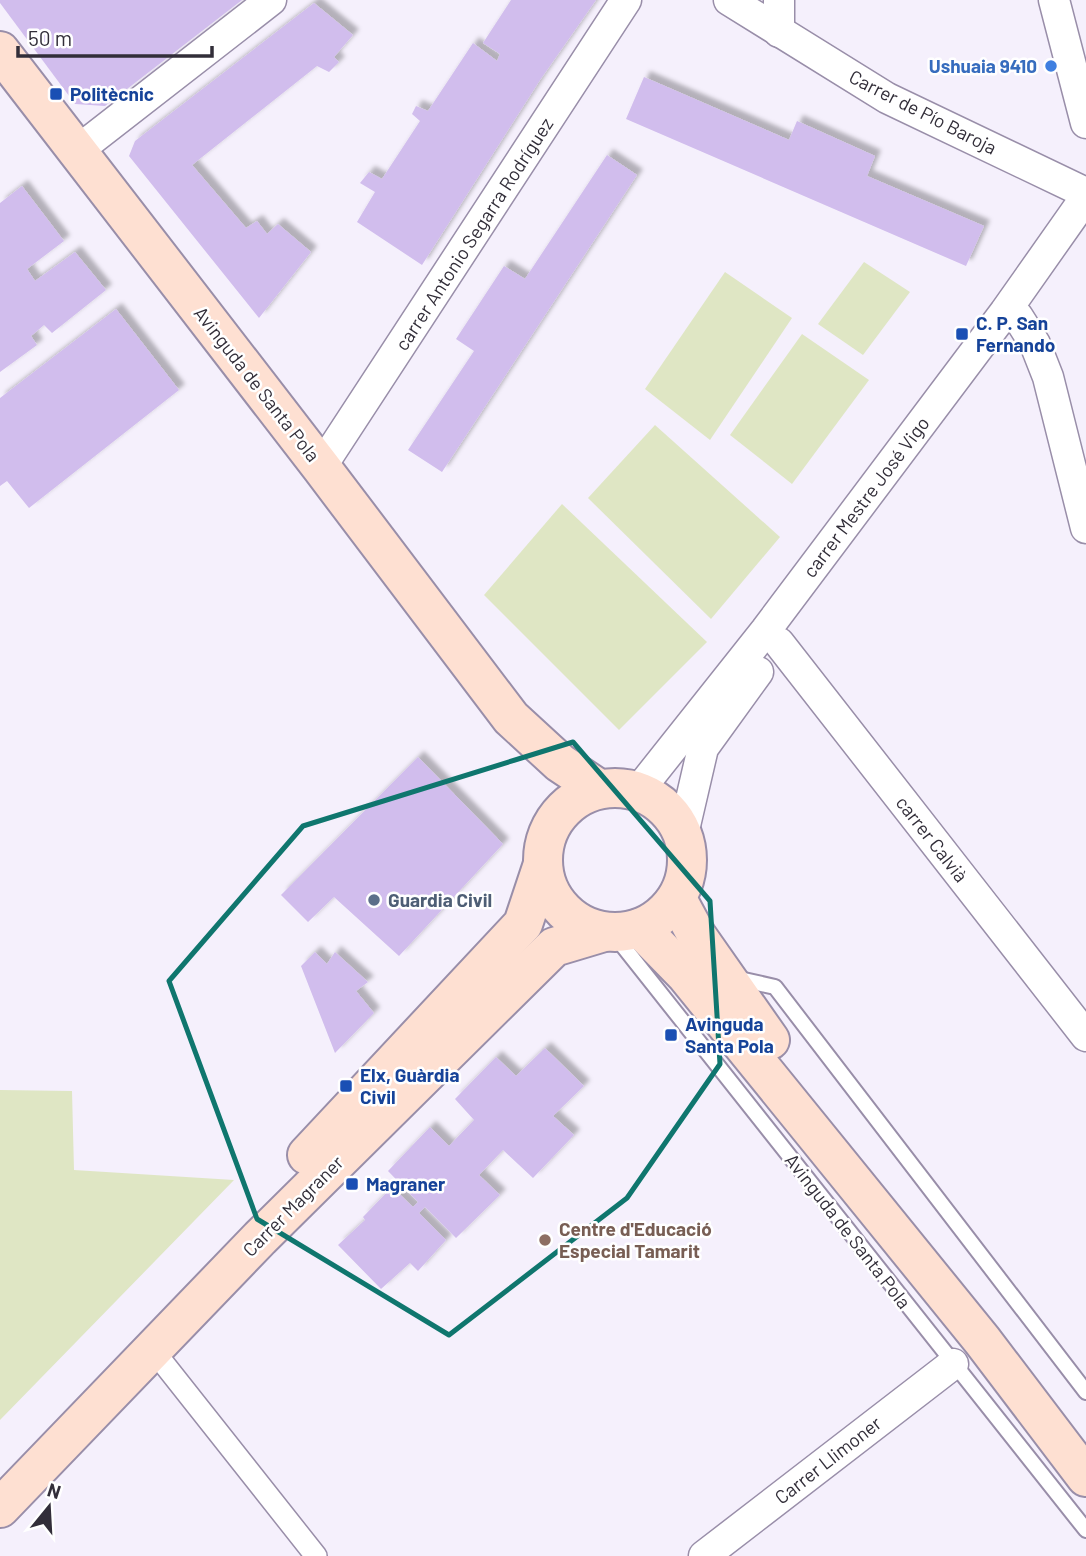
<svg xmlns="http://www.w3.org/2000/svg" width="1086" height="1556" font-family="Barlow,sans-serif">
	<defs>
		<filter id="shadow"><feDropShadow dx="6" dy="-6" stdDeviation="2" flood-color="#0004"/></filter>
	</defs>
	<rect width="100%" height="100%" fill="#f5f0fc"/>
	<g fill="#dfe6c4">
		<path d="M864,262L910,292L863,355L818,324Z"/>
		<path d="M725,272L792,318L710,440L645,389Z"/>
		<path d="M802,334L869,380L792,484L730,435Z"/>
		<path d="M655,425L780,537L711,619L588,498Z"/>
		<path d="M562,504L707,642L619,730L484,595Z"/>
		<path d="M0,1090L72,1091L74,1170L234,1180L0,1420Z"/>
	</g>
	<g fill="#d1bded" filter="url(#shadow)">
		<path d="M0,0H242L105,106L75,104L0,3Z"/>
		<path d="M511,0H596L540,80L422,265L357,222L375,192L360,183L369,172L382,179L420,121L412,114L416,106L428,111L473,43L497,61L500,54L483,43Z"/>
		<path d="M314,3L353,35L334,57L339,62L329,72L317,66L192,165L246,228L257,221L267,234L278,224L311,252L259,318L129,156L135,141Z"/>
		<path d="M644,77L789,140L797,121L875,156L867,176L984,226L966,266L626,119Z"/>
		<path d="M607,155L637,175L442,472L408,450L474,351L456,339L504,266L525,279Z"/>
		<path d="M22,186L64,241L27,269L35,281L75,252L106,290L52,333L44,325L31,336L37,345L0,372V203Z"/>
		<path d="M116,309L179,390L29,508L7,481L0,486V398Z"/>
		<path d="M418,757L503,844L399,956L334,897L308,922L281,895Z"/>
		<path d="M315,952L327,964L335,952L368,982L356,991L374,1013L335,1053L301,966Z"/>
		<path d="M545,1048L584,1086L553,1116L574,1135L533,1178L503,1150L479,1175L500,1195L456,1238L425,1207L419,1213L446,1240L418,1271L410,1263L381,1289L338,1245L365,1220L363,1217L392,1187L413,1207L418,1202L388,1171L430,1127L449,1146L474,1120L455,1099L496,1057L516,1076Z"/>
	</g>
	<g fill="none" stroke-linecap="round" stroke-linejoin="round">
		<defs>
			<g id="service">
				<path d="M611,931L1086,1530"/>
				<path d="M735,978L775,987L1086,1392"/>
			</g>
			<path id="pedestrian" d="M153,1350L316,1556"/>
			<g id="minor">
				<path d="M729,0L887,98L1086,193"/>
				<path d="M779,0V32"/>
				<path d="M1054,0L1086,123"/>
				<path d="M77,151L271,0"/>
				<path d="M1018,317L1035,344L1048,377L1086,528"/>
				<path d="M321,467L626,0"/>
				<path d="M779,643L1086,1036"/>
				<path d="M639,790L766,630L1005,312L1086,197"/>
				<path d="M683,834L703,748L758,672"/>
				<path d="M704,1556L953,1364"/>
			</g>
			<g id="secondary">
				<path d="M0,51L321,467L511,718L560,763L599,789"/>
				<circle cx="615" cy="860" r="72"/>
				<path d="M677,899L697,936L770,1040"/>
				<path d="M640,928L686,975L982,1340L1086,1477"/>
				<path d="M307,1155L523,924L542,867"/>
				<path d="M0,1508L260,1238L554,947L604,932"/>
			</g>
		</defs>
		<use href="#service" stroke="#998ea9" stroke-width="18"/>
		<use href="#pedestrian" stroke="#998ea9" stroke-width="24"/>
		<use href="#minor" stroke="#998ea9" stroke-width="33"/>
		<use href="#secondary" stroke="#998ea9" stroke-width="42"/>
		<use href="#service" stroke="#fff" stroke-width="14"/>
		<use href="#pedestrian" stroke="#fff" stroke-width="21"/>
		<use href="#minor" stroke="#fff" stroke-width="30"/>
		<use href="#secondary" stroke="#fee0d2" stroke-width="38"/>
	</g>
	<path fill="none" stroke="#0f766e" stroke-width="5" stroke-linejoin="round" d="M573,742L710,901L720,1064L627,1198L449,1335L257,1219L169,981L303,826Z"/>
	<circle fill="#3f7fe0" stroke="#fff" stroke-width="2.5" cx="1051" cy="66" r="7"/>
	<g fill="#1a4fb4" stroke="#fff" stroke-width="2.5">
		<rect x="49" y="87" width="14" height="14" rx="3.5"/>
		<rect x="955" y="327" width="14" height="14" rx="3.5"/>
		<rect x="664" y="1028" width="14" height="14" rx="3.5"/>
		<rect x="339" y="1079" width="14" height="14" rx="3.5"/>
		<rect x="345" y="1177" width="14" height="14" rx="3.5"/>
	</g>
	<circle fill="#5c6f8a" stroke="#fff" stroke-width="2.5" cx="374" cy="900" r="7"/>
	<circle fill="#8d6e63" stroke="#fff" stroke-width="2.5" cx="545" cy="1240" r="7"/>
	<g text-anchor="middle" stroke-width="5" stroke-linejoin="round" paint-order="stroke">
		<g font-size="19" font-weight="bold" fill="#366cbe" stroke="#fff" text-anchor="end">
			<text x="1037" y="73">Ushuaia 9410</text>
		</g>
		<g font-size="19" font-weight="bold" fill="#164399" stroke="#fff" text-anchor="start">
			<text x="70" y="101">Politècnic</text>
			<text x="976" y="330">C. P. San<tspan x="976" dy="22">Fernando</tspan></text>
			<text x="685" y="1031">Avinguda<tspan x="685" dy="22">Santa Pola</tspan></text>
			<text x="360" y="1082">Elx, Guàrdia<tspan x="360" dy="22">Civil</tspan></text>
			<text x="366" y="1191">Magraner</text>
		</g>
		<g font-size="19" fill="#322e39" stroke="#fff">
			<text transform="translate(923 112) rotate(27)" y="7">Carrer de Pío Baroja</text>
			<text transform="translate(474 234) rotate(-57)" y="7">carrer Antonio Segarra Rodríguez</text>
			<text transform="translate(257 384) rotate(52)" y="7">Avinguda de Santa Pola</text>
			<text transform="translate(866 497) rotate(-53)" y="7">carrer Mestre José Vigo</text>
			<text transform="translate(932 839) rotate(52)" y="7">carrer Calvià</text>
			<text transform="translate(293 1206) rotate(-45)" y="7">Carrer Magraner</text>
			<text transform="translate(848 1231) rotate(52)" y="7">Avinguda de Santa Pola</text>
			<text transform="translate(828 1460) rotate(-38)" y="7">Carrer Llimoner</text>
		</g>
		<g font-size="19" font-weight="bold" fill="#4e5e75" stroke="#fff" text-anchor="start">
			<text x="388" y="907">Guardia Civil</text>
		</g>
		<g font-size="19" font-weight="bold" fill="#785e54" stroke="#fff" text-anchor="start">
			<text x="559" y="1236">Centre d'Educació<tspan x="559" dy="22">Especial Tamarit</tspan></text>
		</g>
	</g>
	<g transform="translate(49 1507) rotate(18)" stroke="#ffffff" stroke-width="5" paint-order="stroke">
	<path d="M0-5L12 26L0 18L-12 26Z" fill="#322e39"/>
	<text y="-10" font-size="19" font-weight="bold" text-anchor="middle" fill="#322e39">N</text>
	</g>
	<path d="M18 46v10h194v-10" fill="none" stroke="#322e39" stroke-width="3.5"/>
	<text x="28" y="46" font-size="21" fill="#322e39" stroke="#ffffff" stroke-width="5" paint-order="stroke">50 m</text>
</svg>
